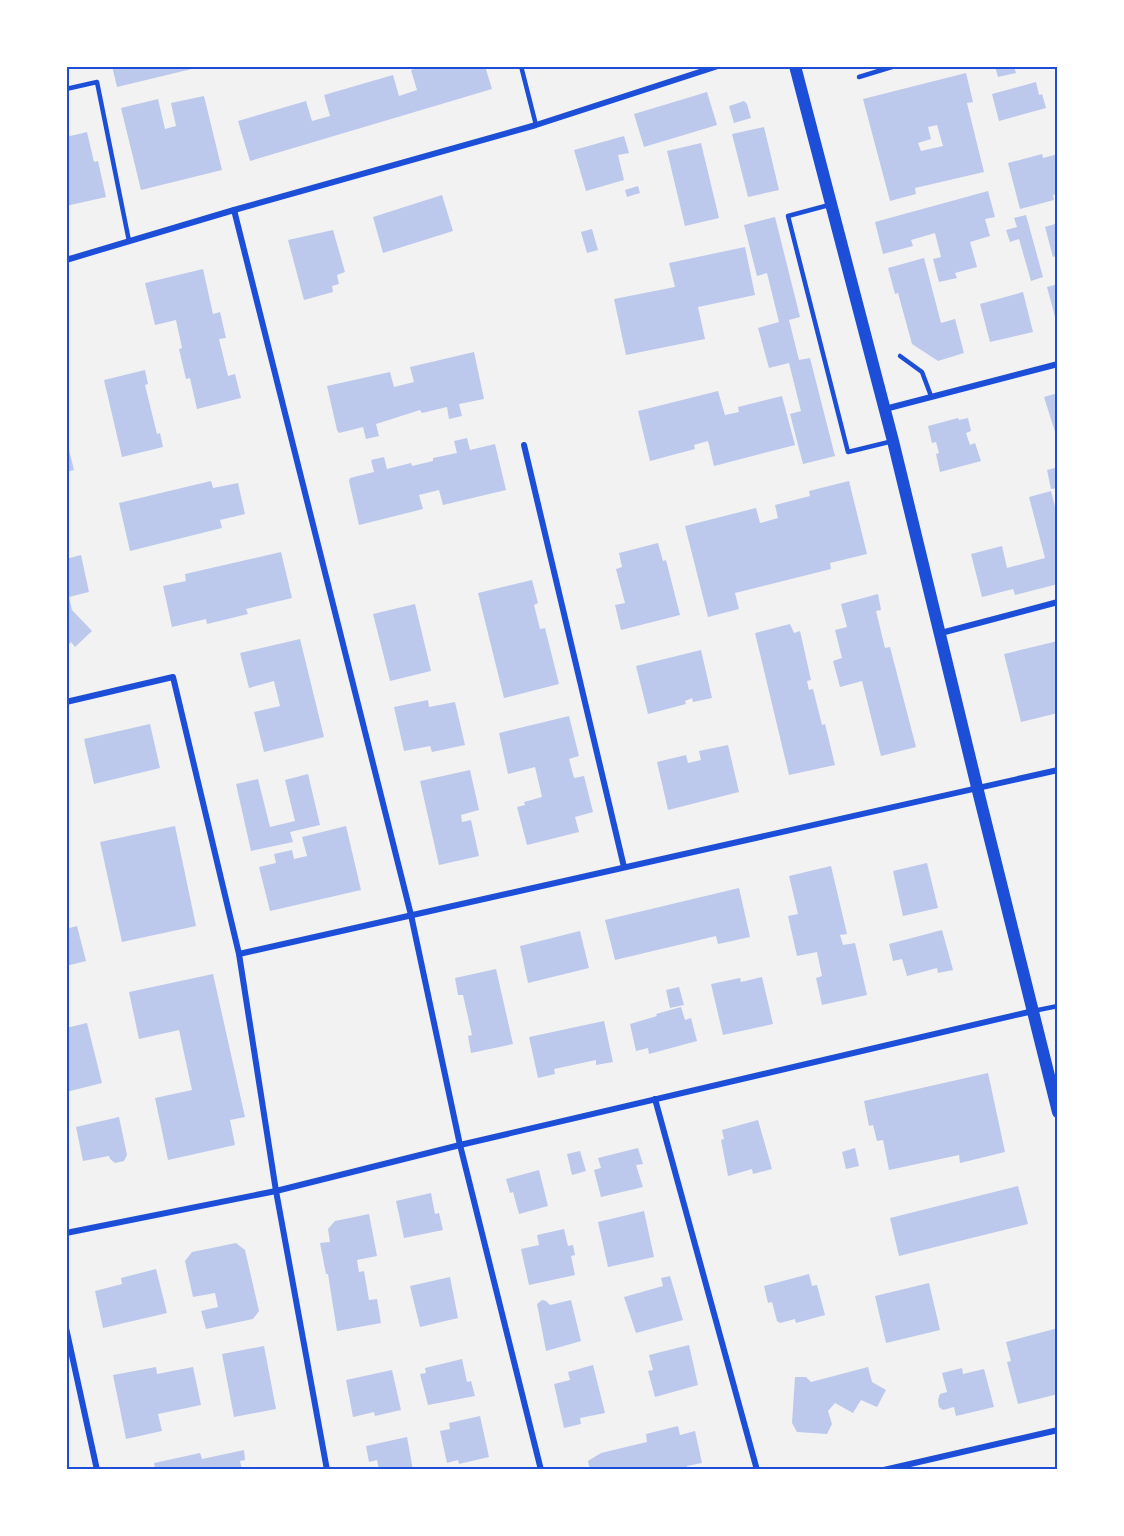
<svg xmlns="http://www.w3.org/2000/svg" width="1124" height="1536" font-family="'DM Sans',sans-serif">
	<rect width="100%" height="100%" fill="#f2f2f2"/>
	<g fill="#bdc9ec" fill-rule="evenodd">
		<path d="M112,66H199L200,67L117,87Z"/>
		<path d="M424,66H485L492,89L250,161L238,121L306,101L312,121L330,116L324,95L393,75L399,96L417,90L411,70Z"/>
		<path d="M995,66H1014L1016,73L998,77Z"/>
		<path d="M966,73L973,102L967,103L984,172L915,188L916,194L890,201L863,99ZM937,125L943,146L921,151L918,143L931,139L928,127Z"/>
		<path d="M1036,82L1039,95L1042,94L1046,108L999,121L992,94Z"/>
		<path d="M707,92L717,125L644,147L634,114Z"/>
		<path d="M204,96L222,170L141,190L121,108L158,99L165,129L176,126L171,103Z"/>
		<path d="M744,101L747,104L751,118L734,123L729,106Z"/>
		<path d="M764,127L779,190L748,197L732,134Z"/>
		<path d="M87,132L94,162L98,161L106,197L66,206V137Z"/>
		<path d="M624,136L629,153L618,155L624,180L586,191L574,150Z"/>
		<path d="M701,143L719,218L685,226L667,151Z"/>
		<path d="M1042,154L1043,158L1058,154V194L1053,195L1054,200L1020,209L1008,163Z"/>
		<path d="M638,186L640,193L627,197L625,190Z"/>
		<path d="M988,191L995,217L985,219L990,236L970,242L977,267L955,273L957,278L939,282L933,259L941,257L935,233L911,240L913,246L883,254L875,222Z"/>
		<path d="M442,195L453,231L383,253L373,217Z"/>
		<path d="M1026,215L1043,277L1031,281L1019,239L1010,242L1006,230L1017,227L1014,218Z"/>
		<path d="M775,217L800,317L789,320L799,360L810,358L835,456L803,464L790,414L801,411L789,363L769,368L758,328L779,322L767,273L757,276L744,225Z"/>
		<path d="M1058,223V255L1053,257L1045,227Z"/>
		<path d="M592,229L598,250L587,253L581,232Z"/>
		<path d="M333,230L345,272L337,275L339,284L332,286L333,292L304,300L288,240Z"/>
		<path d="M745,247L755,295L698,307L705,339L626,355L614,299L675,287L669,263Z"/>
		<path d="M924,258L941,323L955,319L964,353L938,361L912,344L898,293L895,294L888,268Z"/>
		<path d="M203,269L213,314L220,312L226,338L219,339L228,376L235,374L241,398L197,409L190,378L186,379L179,349L182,348L176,320L155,325L145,283Z"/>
		<path d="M1058,284V324H1057L1047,287Z"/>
		<path d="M1023,292L1033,332L990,342L980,304Z"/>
		<path d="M474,352L484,399L459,404L462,416L449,419L447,407L422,413L420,410L376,424L379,436L366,439L363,427L339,433L337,430L327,386L390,372L394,387L414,382L410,367Z"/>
		<path d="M145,370L148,384L145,385L157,434L160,433L163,447L122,457L104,380Z"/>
		<path d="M718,391L725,415L739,412L738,407L782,396L795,445L714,466L708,441L694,445L695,449L650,461L638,411Z"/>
		<path d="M1058,393V434L1056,435L1044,397Z"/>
		<path d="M958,418L959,420L968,418L971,431L966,433L970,445L975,443L981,461L940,472L936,454L939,453L936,442L932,443L928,426Z"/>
		<path d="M66,438L74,470L66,472Z"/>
		<path d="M467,438L470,450L495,444L506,490L443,505L439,490L419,495L423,509L359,525L349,481L350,478L374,472L371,460L384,457L387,469L411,463L412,466L433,461V458L457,453L454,441Z"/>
		<path d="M1058,467V488L1051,489L1047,470Z"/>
		<path d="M211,481L213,488L238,483L245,514L220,520L222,528L130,551L119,503Z"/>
		<path d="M849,481L867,554L830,563L831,569L735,593L739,609L708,617L685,526L756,508L760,523L778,518L775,505L810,496L809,491Z"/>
		<path d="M1051,491L1058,518V584L1015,595L1013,589L982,597L971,554L1002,546L1007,568L1045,558L1029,497Z"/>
		<path d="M658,543L663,561L666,560L680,615L621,630L615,605L625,603L616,569L622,567L619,553Z"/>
		<path d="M281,552L292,598L246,609L248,614L207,624L206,619L172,627L163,586L186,581L185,574Z"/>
		<path d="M81,555L89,592L69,597L72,610L92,631L75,647L71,642L66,647V559Z"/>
		<path d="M532,580L538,603L534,605L540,629L545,628L559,684L504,698L478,593Z"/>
		<path d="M878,594L881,610L876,611L885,648L890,647L916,747L881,756L862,681L840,687L833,661L842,658L835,630L847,627L841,604Z"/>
		<path d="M415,604L431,671L390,681L373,614Z"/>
		<path d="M790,624L794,633L800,631L811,680L807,681L809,690L813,689L822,725L825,724L835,765L789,775L755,633Z"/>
		<path d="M300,639L324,737L264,752L254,712L280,706L274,681L249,688L240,653Z"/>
		<path d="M1058,641V713L1021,722L1004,654Z"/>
		<path d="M701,650L712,698L693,702L692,698L685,701L686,704L648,714L636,666Z"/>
		<path d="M428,700L429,707L455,702L465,745L432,752L430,746L404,751L394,707Z"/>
		<path d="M569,716L579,756L569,759L574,778L584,776L593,812L575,817L579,832L527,845L517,807L525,805L524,802L542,797L535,767L508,774L499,733Z"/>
		<path d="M150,724L160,768L94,784L84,739Z"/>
		<path d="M728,745L739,792L668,810L657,762L686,755L688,763L701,760L699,751Z"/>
		<path d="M470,770L479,810L461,815L462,822L471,820L479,856L439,865L420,781Z"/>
		<path d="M308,774L320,825L290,832L293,842L251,851L236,784L258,779L270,827L295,821L285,780Z"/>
		<path d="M175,826L196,926L122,942L100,842Z"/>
		<path d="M346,826L361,890L270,911L259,867L276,863L274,854L292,850L294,859L307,856L302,837Z"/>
		<path d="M927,863L938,908L903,916L893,871Z"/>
		<path d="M831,866L847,934L840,935L843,945L855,943L867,995L822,1005L816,978L822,976L817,952L797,956L788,916L798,914L789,876Z"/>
		<path d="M739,888L750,937L718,944L716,936L615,960L605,920Z"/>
		<path d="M77,926L86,961L66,966V929Z"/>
		<path d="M942,930L953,970L938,973L937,968L907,976L902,959L893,961L889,944Z"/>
		<path d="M580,931L589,968L528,983L520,946Z"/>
		<path d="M496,969L513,1044L471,1053L468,1036L472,1035L463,995H458L455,978Z"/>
		<path d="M213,974L245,1117L230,1120L235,1145L168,1160L155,1098L192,1090L179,1030L139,1039L129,992Z"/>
		<path d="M762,977L773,1024L723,1035L711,984L740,978L741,982Z"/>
		<path d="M679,987L684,1005L670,1008L666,990Z"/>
		<path d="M681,1007L685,1020L691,1018L697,1041L649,1054L648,1048L636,1051L630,1024L657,1016L656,1014Z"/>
		<path d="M604,1021L613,1062L596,1065V1060L554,1069L555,1074L538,1078L529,1037Z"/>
		<path d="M87,1023L102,1083L66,1092V1028Z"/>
		<path d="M988,1073L1005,1152L960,1163L959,1155L889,1170L883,1140L877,1141L873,1125L869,1126L864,1101Z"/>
		<path d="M119,1117L127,1155L124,1161L115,1163L110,1159L109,1156L83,1161L76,1127Z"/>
		<path d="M758,1120L772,1169L753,1174L752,1169L728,1176L721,1140L724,1139L722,1130Z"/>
		<path d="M638,1148L643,1164L636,1165L643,1187L601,1197L594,1170L601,1168L598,1158Z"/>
		<path d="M855,1148L859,1166L846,1169L842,1152Z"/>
		<path d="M580,1151L586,1171L572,1175L567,1154Z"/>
		<path d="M539,1170L548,1206L519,1214L513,1192L510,1193L506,1179Z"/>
		<path d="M1018,1186L1028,1224L899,1256L890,1218Z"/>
		<path d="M431,1193L435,1214L439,1213L443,1230L404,1238L396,1201Z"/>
		<path d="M644,1211L654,1257L608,1267L598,1222Z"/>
		<path d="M369,1214L377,1256L357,1260L359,1272L364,1271L369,1300L377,1299L381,1323L337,1331L328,1274H326L320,1243L330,1242L328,1229L335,1221Z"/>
		<path d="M564,1229L568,1246L573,1245L575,1255L571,1256L575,1275L529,1285L521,1249L539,1245L537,1235Z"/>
		<path d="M236,1243L245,1250L259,1311L253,1319L206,1329L201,1311L218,1307L215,1293L193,1297L185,1261L192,1252Z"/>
		<path d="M156,1269L167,1313L103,1328L95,1291L122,1284L121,1278Z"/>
		<path d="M809,1274L812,1286L817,1285L825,1315L796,1323L795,1319L780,1323L777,1321L772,1302L768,1303L764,1286Z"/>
		<path d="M670,1276L683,1320L636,1333L624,1297L663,1286L661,1278Z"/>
		<path d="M450,1277L458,1318L420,1327L410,1286Z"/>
		<path d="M929,1283L940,1330L886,1343L875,1296Z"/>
		<path d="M542,1300L546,1301L550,1305L571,1300L581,1341L546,1351L537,1304Z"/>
		<path d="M1058,1328V1394L1018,1404L1007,1362L1011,1361L1006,1342Z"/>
		<path d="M689,1345L698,1385L655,1397L648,1371L653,1370L649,1355Z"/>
		<path d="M264,1346L276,1409L234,1417L222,1354Z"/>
		<path d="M462,1359L467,1382L471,1381L475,1396L428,1405L420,1374L426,1373L425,1368Z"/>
		<path d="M593,1365L605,1413L580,1418L581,1424L564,1428L554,1384L570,1380L568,1372Z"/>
		<path d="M156,1367L157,1374L193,1367L201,1405L158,1414L162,1431L126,1439L113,1375Z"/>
		<path d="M868,1367L872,1382L886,1390L877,1407L861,1400L853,1413L835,1403L828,1411L832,1424L827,1434L797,1432L792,1423L795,1377H806L811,1382Z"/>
		<path d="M962,1368L963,1374L984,1369L994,1407L956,1416L954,1407L943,1410L939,1407L938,1400L940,1394L947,1392L942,1373Z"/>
		<path d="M392,1370L401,1410L375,1416L374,1412L353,1417L346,1380Z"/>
		<path d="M480,1416L489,1457L459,1464L458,1460L447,1463L440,1431L450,1429L449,1423Z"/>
		<path d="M678,1426L680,1435L695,1431L702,1463L687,1466L688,1470H590L588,1461L601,1453L647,1442L646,1434Z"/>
		<path d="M407,1437L413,1470H379L377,1460L369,1462L366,1446Z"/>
		<path d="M244,1450L245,1460L240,1461L242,1470H150L155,1468L154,1463L200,1453L202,1459Z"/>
	</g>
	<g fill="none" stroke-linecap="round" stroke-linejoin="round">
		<g stroke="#1d4ed8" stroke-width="4.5">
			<path d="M521,66L536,125"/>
			<path d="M859,77L895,66"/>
			<path d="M66,89L97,82L129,241"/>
			<path d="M829,205L788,216L848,452L893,441"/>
			<path d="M900,356L922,372L931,396"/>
			<path d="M1033,1011L1058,1006"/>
		</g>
		<g stroke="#1d4ed8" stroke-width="6">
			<path d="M234,210L411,915L460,1145L541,1470"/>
			<path d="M66,260L234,210L536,125L718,66"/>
			<path d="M885,409L1058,364"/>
			<path d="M524,445L624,867"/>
			<path d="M941,633L1058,602"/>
			<path d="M66,702L173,677L239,954L276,1191L327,1470"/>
			<path d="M239,954L1058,770"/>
			<path d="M655,1099L757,1470"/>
			<path d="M66,1233L276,1191L460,1145L1033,1011"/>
			<path d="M66,1328L97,1470"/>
			<path d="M884,1470L1058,1430"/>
		</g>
		<path stroke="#1d4ed8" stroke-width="12" d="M795,66L893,441L977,787L1058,1112"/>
	</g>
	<rect width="1124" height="1536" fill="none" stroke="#ffffff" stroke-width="135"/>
	<rect x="68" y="68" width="988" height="1400" fill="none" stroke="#1d4ed8" stroke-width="2"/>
</svg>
